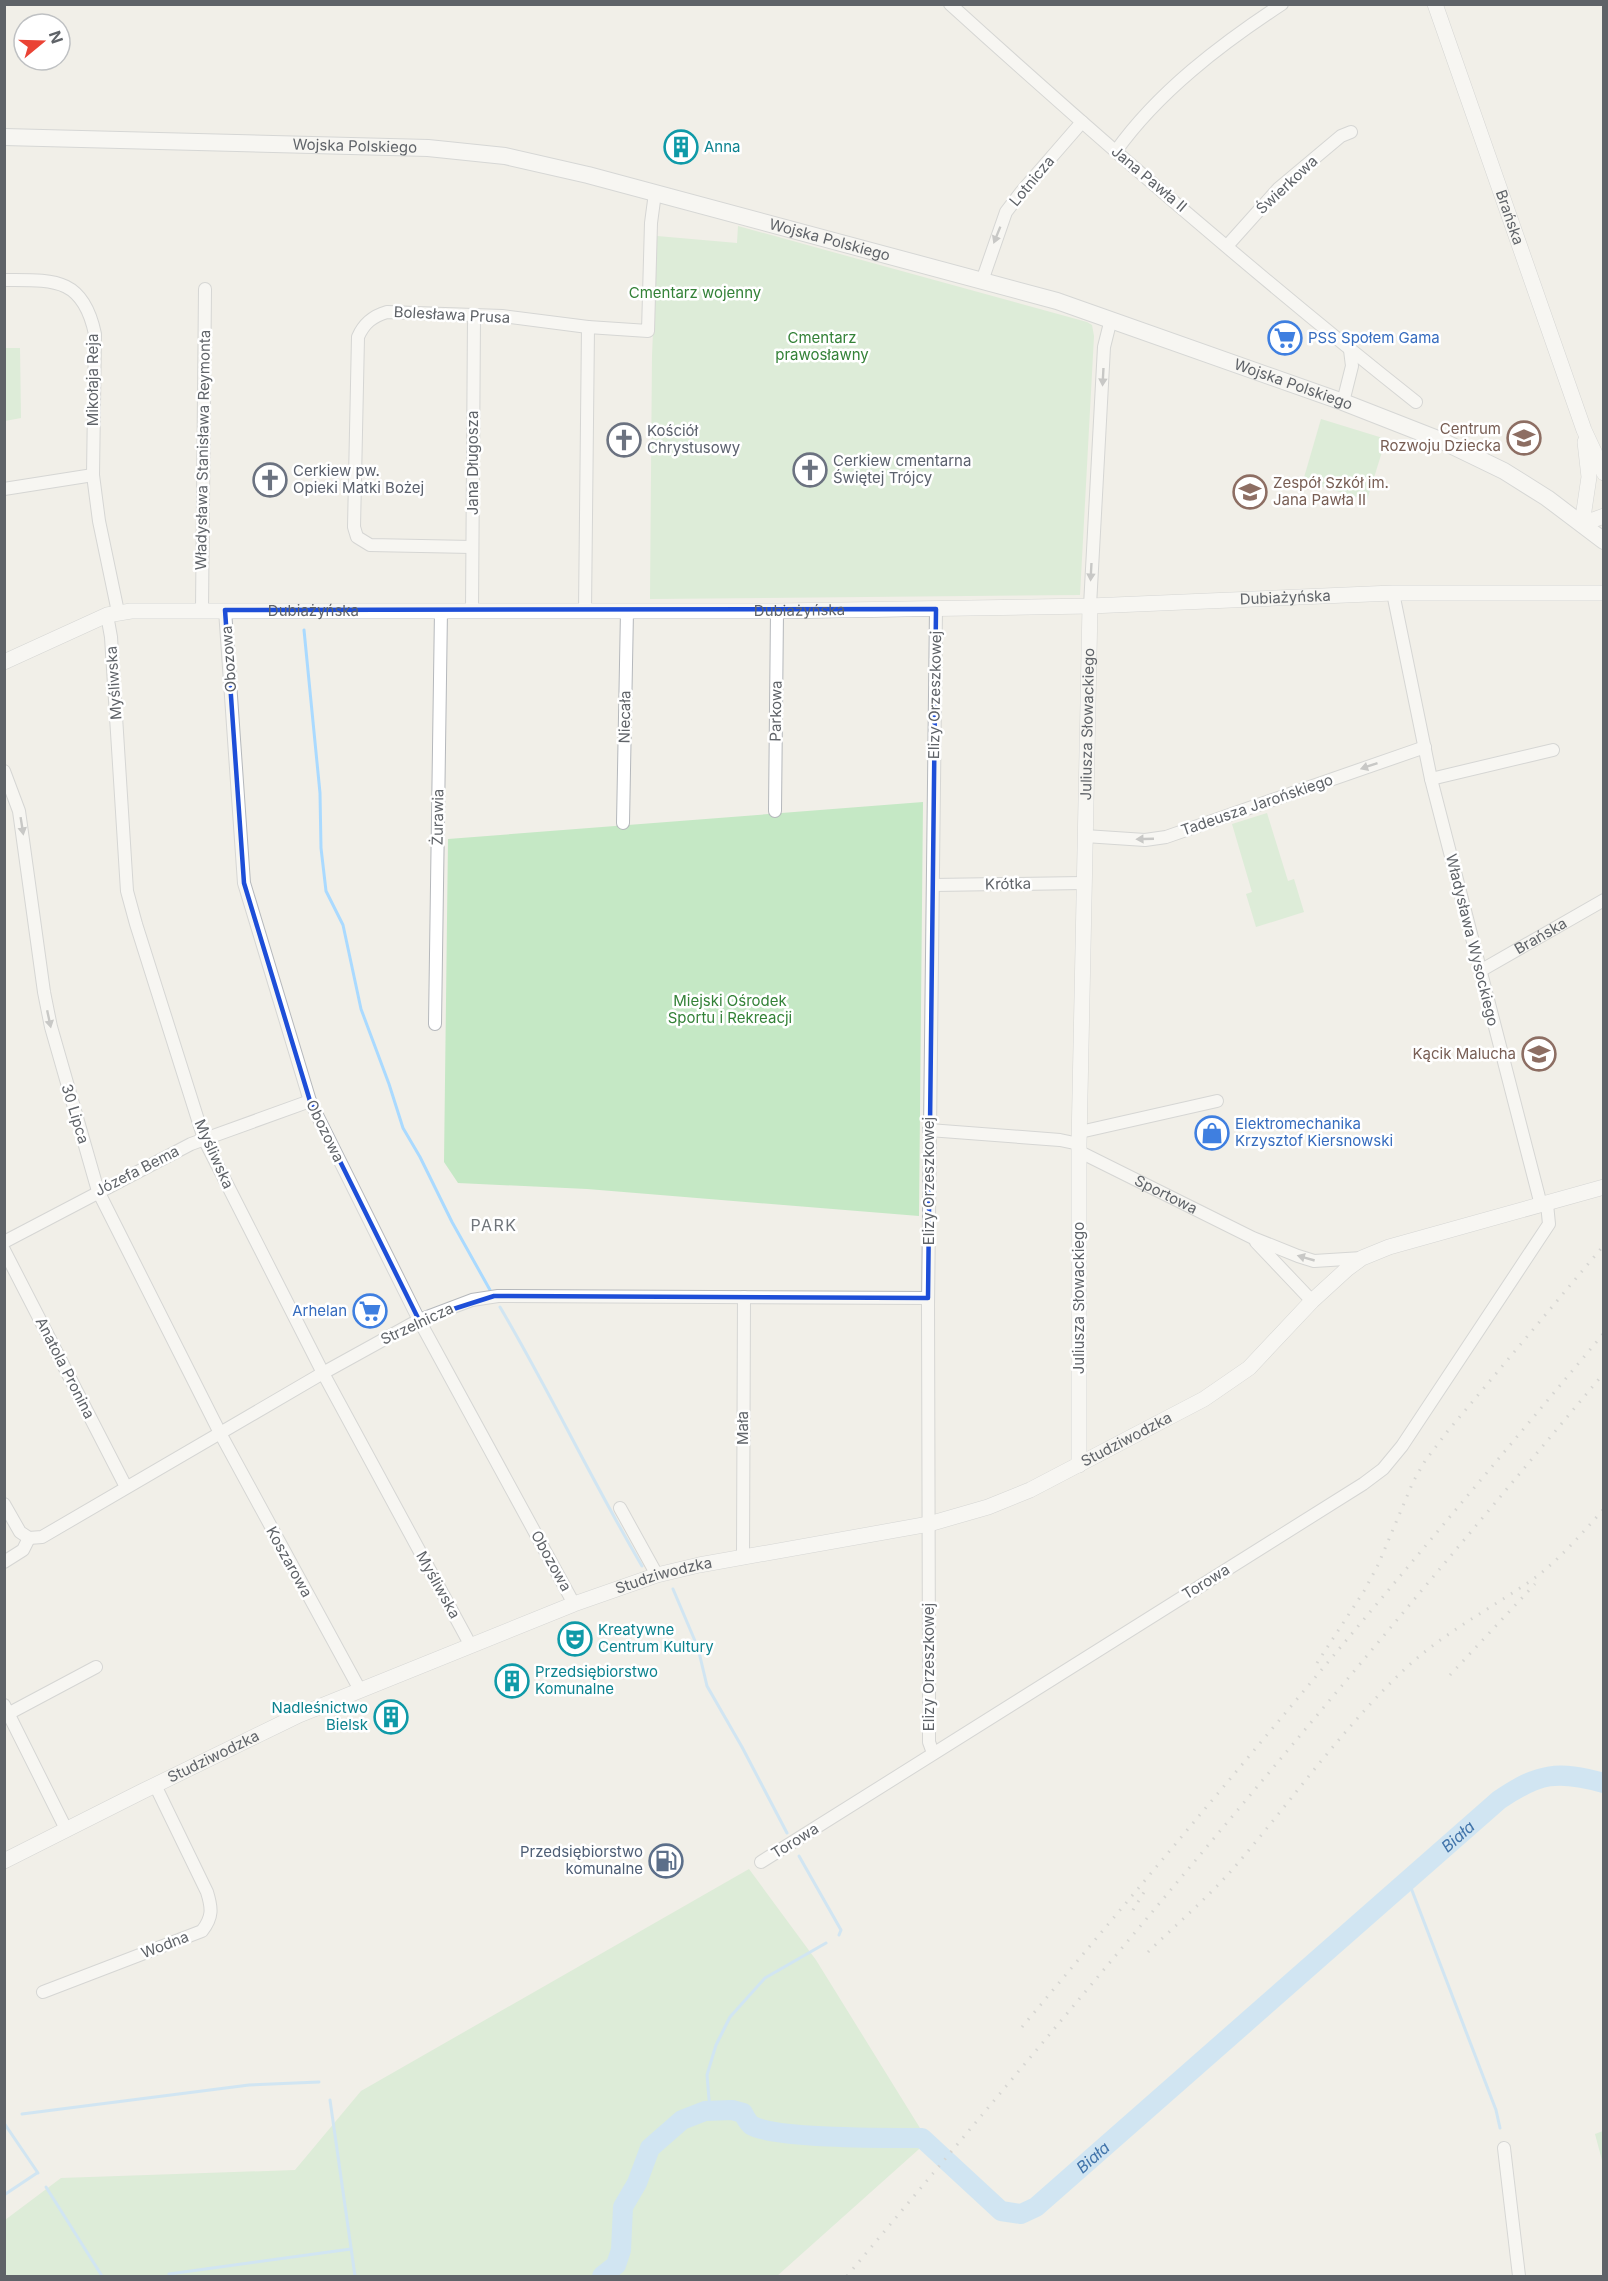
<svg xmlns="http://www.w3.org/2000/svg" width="1608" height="2281" font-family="Inter,sans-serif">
	<rect width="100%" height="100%" fill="#f1efe8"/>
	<g fill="#c5e8c5">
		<path d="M738,226L1087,322L1092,325L1094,336L1080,595L650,599L652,356L657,236L737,243Z"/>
		<path d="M4,348H20L21,418L5,421Z"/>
		<path d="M1321,419L1386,439L1367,500L1303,481Z"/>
		<path d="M923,802L919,1216L587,1189L458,1183L444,1162L448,839Z"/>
		<path d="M1267,813L1288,881L1294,879L1304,912L1256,927L1246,894L1252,892L1232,824Z"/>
		<path d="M749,1869L816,1960L928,2141L777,2276H5V2220L61,2178L295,2170L361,2091Z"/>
		<path d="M1603,2131H1604L1603,2164L1595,2134Z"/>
	</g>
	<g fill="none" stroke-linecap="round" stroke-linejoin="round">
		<g stroke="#aadaff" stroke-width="3">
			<path d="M304,630L320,793L321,848L326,891L343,925L361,1009L389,1084L403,1128L420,1157L452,1222L490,1290"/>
			<path d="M500,1307C550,1392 592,1481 642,1566"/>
			<path d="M673,1589L698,1648L707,1686L742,1747L787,1833"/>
			<path d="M799,1856L841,1930L839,1935"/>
			<path d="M1408,1880L1496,2110L1500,2128"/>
			<path d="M330,2100L355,2276"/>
			<path d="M710,2111L707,2075L716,2045L730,2017L765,1978L826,1943"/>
			<path d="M22,2114L249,2085L319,2082"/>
			<path d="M4,2123L38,2173"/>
			<path d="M46,2187L102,2276"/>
			<path d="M4,2195L37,2173"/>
			<path d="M169,2274L351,2249"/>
		</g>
		<path stroke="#aadaff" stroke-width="20" id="s1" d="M602,2276L616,2265L621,2250L623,2207L637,2183L650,2148L682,2120L705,2111L732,2110L743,2113C745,2117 748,2122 751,2125C773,2139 891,2138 922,2138L1001,2211L1021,2214L1036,2207L1499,1800C1539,1773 1557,1770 1604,1783"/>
		<defs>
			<g id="minor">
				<path d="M950,4C1101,141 1256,275 1416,402"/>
				<path d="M1116,151C1158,92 1221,44 1282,4"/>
				<path d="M1227,246L1279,188L1341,136L1351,132"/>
				<path d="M4,280C54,280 83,277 95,334L93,475L99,521L118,612"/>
				<path d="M982,281L1006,212L1022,191L1082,122"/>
				<path d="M1343,402L1352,366L1350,350"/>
				<path d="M4,489L93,475"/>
				<path d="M472,547L370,545L357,537L354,527L358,337C364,323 373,316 387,312L502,316L588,327"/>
				<path d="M1393,593L1431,779L1541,1205"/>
				<path d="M1090,606L1104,347L1111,319"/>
				<path d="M202,610L205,289"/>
				<path d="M225,610L244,883L310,1101L419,1320L574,1604"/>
				<path d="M472,611L474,316"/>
				<path d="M585,611L588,327L648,331L651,223L655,193"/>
				<path d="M107,615L111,637L127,891L136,924L204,1139L323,1373L471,1646"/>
				<path d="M4,771L19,811L44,992L51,1027L98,1191L220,1433L360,1690"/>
				<path d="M1431,779L1553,750"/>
				<path d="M775,811L777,611"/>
				<path d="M623,823L627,611"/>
				<path d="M1085,836L1145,840L1166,837L1425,747"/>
				<path d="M933,885L1084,883"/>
				<path id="s2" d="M1480,971L1604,900"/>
				<path d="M435,1024L441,610"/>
				<path d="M929,1130L1060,1140L1079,1144"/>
				<path d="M1080,1132L1217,1101"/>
				<path id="s3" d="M1080,1152L1253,1238L1298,1256L1314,1261L1362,1258"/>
				<path d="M4,1242L191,1144L310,1101"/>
				<path d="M1256,1242L1312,1301"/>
				<path d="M4,1250L126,1487"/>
				<path d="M4,1504L20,1532L29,1538"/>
				<path d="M620,1508L657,1575"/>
				<path d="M29,1538L42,1537L323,1373L419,1320L472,1300L498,1296L928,1298"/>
				<path d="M743,1558L744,1297"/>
				<path d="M4,1562L23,1550L29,1538"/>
				<path d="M4,1705L66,1829"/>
				<path d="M4,1716L96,1667"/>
				<path d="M933,1753L929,1742V1676L928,1304L936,609"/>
				<path d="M761,1862L1363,1484L1383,1469L1402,1446L1549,1224L1547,1204"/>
				<path d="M43,1992L202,1931C213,1917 212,1908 207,1892L155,1785"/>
				<path d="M1504,2148L1519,2276"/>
			</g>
			<g id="tertiary">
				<path id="s4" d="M1435,4L1584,430L1604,473"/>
				<path d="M1585,442L1589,477L1582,524L1604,516"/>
				<path id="s5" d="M4,662L107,615L131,611H777L1090,606L1393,593H1604"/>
				<path id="s6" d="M1079,1465V1144L1090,606"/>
				<path id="s7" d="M4,1861L143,1791L299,1715L574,1604L657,1575L699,1565L929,1524L988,1507L1030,1490L1204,1399L1249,1368L1312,1301L1347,1269L1362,1258L1389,1247L1604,1187"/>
			</g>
			<g id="secondary">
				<path id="s8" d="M4,137L428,148L505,156L588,175L1057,301L1343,402L1440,440L1504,471L1547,498L1604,541"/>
			</g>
		</defs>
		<use href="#minor" stroke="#b5b8bc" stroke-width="14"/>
		<use href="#tertiary" stroke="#b5b8bc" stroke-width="16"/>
		<use href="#secondary" stroke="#b6babf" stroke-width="18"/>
		<use href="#minor" stroke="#fff" stroke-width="12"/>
		<use href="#tertiary" stroke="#fff" stroke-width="15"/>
		<use href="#secondary" stroke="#fff" stroke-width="16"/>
		<g stroke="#b6b7b8" stroke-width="3" stroke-dasharray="1.5 8" stroke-linecap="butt">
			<path d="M1317,1663L1364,1591L1378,1565L1413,1482L1425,1461L1447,1432L1604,1245"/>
			<path d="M1450,1675L1535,1584"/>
			<path d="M1133,1910L1146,1889"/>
			<path d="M1148,1952C1176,1925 1206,1899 1232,1870C1290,1803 1342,1728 1407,1667C1444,1633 1488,1610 1529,1582C1558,1562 1580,1535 1604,1509"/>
			<path d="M1022,2027L1604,1333"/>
			<path d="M847,2276L1604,1373"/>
		</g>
	</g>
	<defs><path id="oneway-solid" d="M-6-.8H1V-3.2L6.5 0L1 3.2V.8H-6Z" transform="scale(1.5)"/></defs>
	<g fill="#979a9d">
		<use href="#oneway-solid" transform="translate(997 235) rotate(112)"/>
		<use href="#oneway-solid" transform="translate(1103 377) rotate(93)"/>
		<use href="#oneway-solid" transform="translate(1091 572) rotate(93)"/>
		<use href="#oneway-solid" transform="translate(1369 766) rotate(161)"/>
		<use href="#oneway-solid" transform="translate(22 826) rotate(81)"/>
		<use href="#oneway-solid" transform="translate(1145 839) rotate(178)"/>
		<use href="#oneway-solid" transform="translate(49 1019) rotate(78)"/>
		<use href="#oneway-solid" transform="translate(1306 1258) rotate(-164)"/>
	</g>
	<path d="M0 0H1608V2281H0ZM936,609L928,1298L494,1296L419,1320L310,1101L244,883L225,610Z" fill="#f1efe8" fill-opacity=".55" fill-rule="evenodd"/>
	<path fill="none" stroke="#1d4ed8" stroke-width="4.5" stroke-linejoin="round" d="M936,609L928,1298L494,1296L419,1320L310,1101L244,883L225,610Z"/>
	<defs>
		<symbol id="building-ring" viewBox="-11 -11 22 22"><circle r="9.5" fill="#fff" stroke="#0f9aa8" stroke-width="1.5"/><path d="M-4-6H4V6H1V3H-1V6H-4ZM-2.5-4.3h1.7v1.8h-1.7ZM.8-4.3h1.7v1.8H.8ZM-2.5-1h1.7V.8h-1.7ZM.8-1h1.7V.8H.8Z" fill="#0f9aa8"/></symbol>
		<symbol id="supermarket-ring" viewBox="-11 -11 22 22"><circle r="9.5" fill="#fff" stroke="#3f7fe0" stroke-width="1.5"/><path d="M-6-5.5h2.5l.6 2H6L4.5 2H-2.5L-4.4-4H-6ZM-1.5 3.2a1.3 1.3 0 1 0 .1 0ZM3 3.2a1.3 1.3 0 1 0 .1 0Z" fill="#3f7fe0"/></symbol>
		<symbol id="school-ring" viewBox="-11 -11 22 22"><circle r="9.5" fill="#fff" stroke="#8d6e63" stroke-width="1.5"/><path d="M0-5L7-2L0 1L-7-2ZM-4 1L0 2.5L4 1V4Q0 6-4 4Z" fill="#8d6e63"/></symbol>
		<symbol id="church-ring" viewBox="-11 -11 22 22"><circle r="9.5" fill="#fff" stroke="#6b7280" stroke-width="1.5"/><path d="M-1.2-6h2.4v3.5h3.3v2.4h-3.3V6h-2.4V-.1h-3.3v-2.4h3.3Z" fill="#6b7280"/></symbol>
		<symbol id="shop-ring" viewBox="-11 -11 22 22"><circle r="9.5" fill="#fff" stroke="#3f7fe0" stroke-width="1.5"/><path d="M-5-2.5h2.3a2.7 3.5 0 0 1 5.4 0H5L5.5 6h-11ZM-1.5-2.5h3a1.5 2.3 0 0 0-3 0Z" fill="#3f7fe0"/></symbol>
		<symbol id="theatre-ring" viewBox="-11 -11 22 22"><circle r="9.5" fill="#fff" stroke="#0f9aa8" stroke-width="1.5"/><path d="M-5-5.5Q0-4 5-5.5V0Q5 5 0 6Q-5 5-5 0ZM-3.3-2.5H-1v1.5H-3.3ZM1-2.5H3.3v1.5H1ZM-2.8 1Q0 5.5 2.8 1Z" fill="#0f9aa8"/></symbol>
		<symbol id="fuel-ring" viewBox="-11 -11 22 22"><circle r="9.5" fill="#fff" stroke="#5c6f8a" stroke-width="1.5"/><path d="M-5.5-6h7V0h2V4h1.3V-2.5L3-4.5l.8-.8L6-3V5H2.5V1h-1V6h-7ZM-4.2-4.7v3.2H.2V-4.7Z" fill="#5c6f8a"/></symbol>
	</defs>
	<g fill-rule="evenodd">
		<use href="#building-ring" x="662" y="128" width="38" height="38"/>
		<use href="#supermarket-ring" x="1266" y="319" width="38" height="38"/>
		<use href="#school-ring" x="1505" y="419" width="38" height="38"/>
		<use href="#church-ring" x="605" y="421" width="38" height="38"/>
		<use href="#church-ring" x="791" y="451" width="38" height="38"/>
		<use href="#church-ring" x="251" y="461" width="38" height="38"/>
		<use href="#school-ring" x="1231" y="473" width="38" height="38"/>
		<use href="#school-ring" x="1520" y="1035" width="38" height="38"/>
		<use href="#shop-ring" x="1193" y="1114" width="38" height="38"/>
		<use href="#supermarket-ring" x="351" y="1292" width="38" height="38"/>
		<use href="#theatre-ring" x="556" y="1620" width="38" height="38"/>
		<use href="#building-ring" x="493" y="1662" width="38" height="38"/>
		<use href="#building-ring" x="372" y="1698" width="38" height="38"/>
		<use href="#fuel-ring" x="647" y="1842" width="38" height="38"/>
	</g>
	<g text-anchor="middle" stroke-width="5" stroke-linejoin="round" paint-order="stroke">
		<g font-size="15" fill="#5f6368" stroke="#fff">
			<text dy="5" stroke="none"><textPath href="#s8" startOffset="351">Wojska Polskiego</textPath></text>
			<text transform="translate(1149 179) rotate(40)" y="5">Jana Pawła II</text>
			<text transform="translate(1032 181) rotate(-50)" y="5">Lotnicza</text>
			<text transform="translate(1287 185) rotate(-43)" y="5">Świerkowa</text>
			<text dy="5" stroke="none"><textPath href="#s4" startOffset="226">Brańska</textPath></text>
			<text dy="5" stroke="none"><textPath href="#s8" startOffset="837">Wojska Polskiego</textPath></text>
			<text transform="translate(452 315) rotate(3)" y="5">Bolesława Prusa</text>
			<text transform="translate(93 380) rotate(-90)" y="5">Mikołaja Reja</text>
			<text dy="5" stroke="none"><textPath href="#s8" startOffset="1323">Wojska Polskiego</textPath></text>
			<text transform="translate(203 450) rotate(-89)" y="5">Władysława Stanisława Reymonta</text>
			<text transform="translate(473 463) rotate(-90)" y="5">Jana Długosza</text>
			<text dy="5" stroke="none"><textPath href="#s5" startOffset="1292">Dubiażyńska</textPath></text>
			<text dy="5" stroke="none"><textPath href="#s5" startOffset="320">Dubiażyńska</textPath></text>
			<text dy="5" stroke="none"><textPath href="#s5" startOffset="806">Dubiażyńska</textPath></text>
			<text transform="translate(229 659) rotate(-94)" y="5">Obozowa</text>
			<text transform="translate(114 683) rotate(-94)" y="5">Myśliwska</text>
			<text transform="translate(935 695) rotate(-89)" y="5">Elizy Orzeszkowej</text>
			<text transform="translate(776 711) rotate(-89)" y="5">Parkowa</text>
			<text transform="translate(625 717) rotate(-89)" y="5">Niecała</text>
			<text dy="5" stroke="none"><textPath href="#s6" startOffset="741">Juliusza Słowackiego</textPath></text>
			<text transform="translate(1257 805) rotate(-19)" y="5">Tadeusza Jarońskiego</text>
			<text transform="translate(438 817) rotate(-89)" y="5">Żurawia</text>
			<text transform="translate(1008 884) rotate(-1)" y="5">Krótka</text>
			<text dy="5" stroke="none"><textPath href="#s2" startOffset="70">Brańska</textPath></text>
			<text transform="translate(1472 940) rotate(76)" y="5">Władysława Wysockiego</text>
			<text transform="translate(75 1114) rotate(73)" y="5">30 Lipca</text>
			<text transform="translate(325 1131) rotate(64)" y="5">Obozowa</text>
			<text transform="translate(214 1154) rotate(66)" y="5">Myśliwska</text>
			<text transform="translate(137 1171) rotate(-27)" y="5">Józefa Bema</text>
			<text transform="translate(929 1181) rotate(-90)" y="5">Elizy Orzeszkowej</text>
			<text dy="5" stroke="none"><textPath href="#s3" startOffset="96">Sportowa</textPath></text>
			<text transform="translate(1079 1298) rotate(-90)" y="5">Juliusza Słowackiego</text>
			<text transform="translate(417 1324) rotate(-25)" y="5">Strzelnicza</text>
			<text transform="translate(65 1368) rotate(63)" y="5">Anatola Pronina</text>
			<text transform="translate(743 1428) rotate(-90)" y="5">Mała</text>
			<text dy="5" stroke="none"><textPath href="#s7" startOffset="1206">Studziwodzka</textPath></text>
			<text transform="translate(551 1561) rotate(61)" y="5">Obozowa</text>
			<text transform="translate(289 1562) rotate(61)" y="5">Koszarowa</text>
			<text dy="5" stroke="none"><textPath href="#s7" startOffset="720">Studziwodzka</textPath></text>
			<text transform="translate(1206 1582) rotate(-32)" y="5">Torowa</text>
			<text transform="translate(438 1585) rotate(61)" y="5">Myśliwska</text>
			<text transform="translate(929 1667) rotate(-90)" y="5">Elizy Orzeszkowej</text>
			<text dy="5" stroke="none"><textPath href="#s7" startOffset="234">Studziwodzka</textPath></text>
			<text transform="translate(795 1841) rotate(-32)" y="5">Torowa</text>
			<text transform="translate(165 1945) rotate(-21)" y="5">Wodna</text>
		</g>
		<g font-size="15" fill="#0d838f" stroke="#fff" text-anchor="start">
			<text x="704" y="152">Anna</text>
			<text x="598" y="1635">Kreatywne<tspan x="598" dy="17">Centrum Kultury</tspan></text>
			<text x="535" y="1677">Przedsiębiorstwo<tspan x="535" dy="17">Komunalne</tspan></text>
			<text x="368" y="1713" text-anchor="end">Nadleśnictwo<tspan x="368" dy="17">Bielsk</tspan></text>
		</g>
		<g font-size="15" fill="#348238" stroke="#fff">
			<text x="695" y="298">Cmentarz wojenny</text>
			<text x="822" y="343">Cmentarz<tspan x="822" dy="17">prawosławny</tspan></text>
			<text x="730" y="1006">Miejski Ośrodek<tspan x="730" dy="17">Sportu i Rekreacji</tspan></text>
		</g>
		<g font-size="15" fill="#366cbe" stroke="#fff" text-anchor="start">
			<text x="1308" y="343">PSS Społem Gama</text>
			<text x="1235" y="1129">Elektromechanika<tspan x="1235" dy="17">Krzysztof Kiersnowski</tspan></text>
			<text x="347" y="1316" text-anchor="end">Arhelan</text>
		</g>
		<g font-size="15" fill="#785e54" stroke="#fff" text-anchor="end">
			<text x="1501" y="434">Centrum<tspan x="1501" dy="17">Rozwoju Dziecka</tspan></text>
			<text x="1273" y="488" text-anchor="start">Zespół Szkół im.<tspan x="1273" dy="17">Jana Pawła II</tspan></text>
			<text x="1516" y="1059">Kącik Malucha</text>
		</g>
		<g font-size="15" fill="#5b616d" stroke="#fff" text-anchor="start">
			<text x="647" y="436">Kościół<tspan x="647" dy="17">Chrystusowy</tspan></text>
			<text x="833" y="466">Cerkiew cmentarna<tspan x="833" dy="17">Świętej Trójcy</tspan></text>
			<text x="293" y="476">Cerkiew pw.<tspan x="293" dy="17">Opieki Matki Bożej</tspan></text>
		</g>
		<g font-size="15" fill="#4e5e75" stroke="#fff" text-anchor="end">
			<text x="643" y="1857">Przedsiębiorstwo<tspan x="643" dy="17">komunalne</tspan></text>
		</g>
		<g font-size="16" letter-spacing="1.5" fill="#70757a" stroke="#fff">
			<text x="494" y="1231">PARK</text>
		</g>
		<g font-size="16" font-style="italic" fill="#4174aa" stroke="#fff">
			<text dy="6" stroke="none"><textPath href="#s1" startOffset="1140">Biała</textPath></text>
			<text dy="6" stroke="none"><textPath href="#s1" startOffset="654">Biała</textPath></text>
		</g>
	</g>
	<rect width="1608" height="2281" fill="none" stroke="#5f6368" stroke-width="12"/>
	<g transform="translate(42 42) rotate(71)"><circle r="28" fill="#ffffff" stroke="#bfc1c3" stroke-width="1.5"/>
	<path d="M0-4.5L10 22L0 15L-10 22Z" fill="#ea4335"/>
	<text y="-9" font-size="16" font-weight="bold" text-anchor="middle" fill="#5f6368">N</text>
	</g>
</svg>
